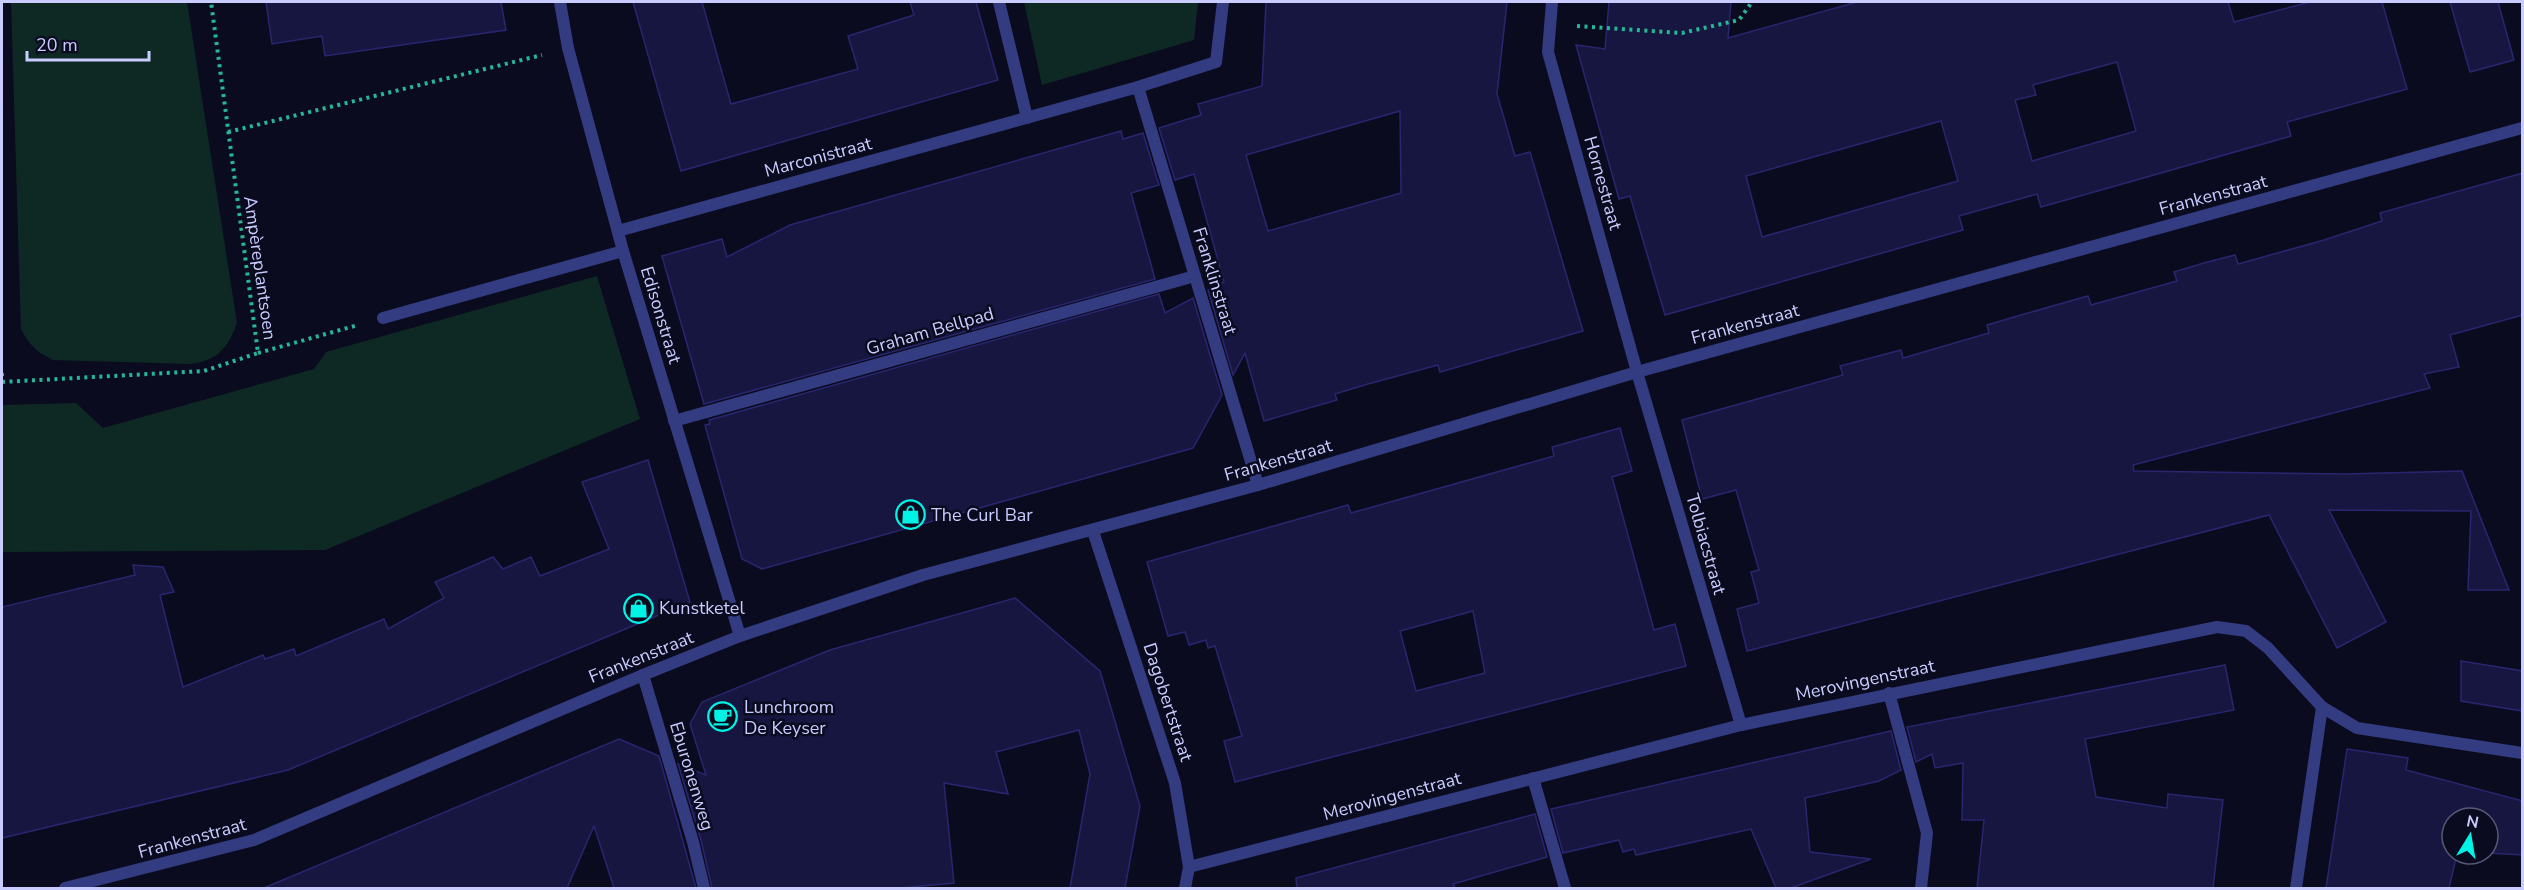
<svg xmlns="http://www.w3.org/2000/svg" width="2524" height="890" font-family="'Nunito Sans',sans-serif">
	<rect width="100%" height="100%" fill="#0b0b1f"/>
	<g fill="#0e2924">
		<path d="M11,2H187L237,323C228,348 217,361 190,364L53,360C37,352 29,345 21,329Z"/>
		<path d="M1024,2H1198L1194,40L1042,85Z"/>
		<path d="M597,276L640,419L325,550L2,552V405L76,403L103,428L314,369L326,352Z"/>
	</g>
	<g fill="#171641" stroke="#29266f" stroke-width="1.5" fill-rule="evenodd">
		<path d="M266,2H501L506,30L325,56L322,36L272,44Z"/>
		<path d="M633,2H702L731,104L858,69L848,36L914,15L910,2H976L998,80L681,171Z"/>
		<path d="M1266,2H1507L1497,94L1515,156L1530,152L1583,331L1440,372L1438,365L1368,384L1335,394L1337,400L1264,421L1245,353L1233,375L1208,290L1224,282L1194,174L1175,180L1159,128L1201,115L1198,104L1262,86ZM1400,111L1401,193L1268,231L1246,155Z"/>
		<path d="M1609,2H1731L1728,38L1857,2H2228L2234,22L2310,2H2382L2407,89L2287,122L2291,136L2041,207L2037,194L1959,216L1963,230L1665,315L1630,196L1619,199L1576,45L1605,49ZM2117,62L2136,131L2032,161L2015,100L2036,95L2033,85ZM1941,121L1958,181L1762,237L1746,176Z"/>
		<path d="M2450,2H2498L2514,60L2470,72Z"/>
		<path d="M1121,131L1123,139L1143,133L1159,185L1131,193L1155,279L704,404L662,256L722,239L727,257L790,225Z"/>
		<path d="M2523,173V315L2450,335L2459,367L2424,374L2430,388L2133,465L2134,471L2345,474L2462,471L2509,590H2468L2471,511L2329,510L2386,622L2337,648L2269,515L1747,651L1737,609L1759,603L1751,572L1759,570L1736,490L1702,499L1682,420L1843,375L1840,366L1901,350L1903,358L1989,333L1987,325L2014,317L2088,296L2091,305L2177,281L2174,272L2204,263L2235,255L2238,264L2324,240L2382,221L2380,213Z"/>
		<path d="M1159,294L1165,313L1193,298L1222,395L1193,448L762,569L742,559L705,425L710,424L709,420Z"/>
		<path d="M1620,428L1632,471L1612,477L1654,630L1675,624L1686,666L1235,782L1224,741L1242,736L1215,646L1208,648L1206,640L1189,645L1185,632L1168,636L1147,562L1348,505L1351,513L1554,456L1552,447ZM1473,611L1485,673L1416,691L1400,631Z"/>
		<path d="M648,460L690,602L288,770L2,838V607L135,575L133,565L163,567L174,592L160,595L183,687L263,655L265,659L294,649L296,656L384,619L388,629L444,598L435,582L493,557L503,569L531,557L540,576L609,549L582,482Z"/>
		<path d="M1015,598L1100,671L1140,806L1125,888H1070L1090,774L1079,730L996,752L1008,794L944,783L954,883L899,888H712L701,840L678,764L706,775L690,724L702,702L830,650Z"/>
		<path d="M2461,661L2523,671V711L2461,701Z"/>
		<path d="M2225,665L2234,710L2085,739L2096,797L2167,808L2168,794L2223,800L2213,888H1977L1984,820H1962L1963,763L1935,768L1932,754L1916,762L1907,727Z"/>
		<path d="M1891,731L1901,770L1879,781L1805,798L1810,852L1871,859L1791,888H1776L1751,829L1636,855L1634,849L1623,852L1619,840L1563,853L1551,809Z"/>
		<path d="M619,739L659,756L696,888H614L594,826L567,888H264Z"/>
		<path d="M2347,749L2408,758L2406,770L2523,801V855L2488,853V818H2452V854H2457L2449,888H2326Z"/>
		<path d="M1535,814L1547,857L1453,884L1455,888H1297L1296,878Z"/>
	</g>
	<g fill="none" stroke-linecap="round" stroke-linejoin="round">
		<g stroke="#25b796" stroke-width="4" stroke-dasharray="3 4.5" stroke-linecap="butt">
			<path d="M1577,26L1682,33L1739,20L1752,2"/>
			<path d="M228,132L542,55"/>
			<path d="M258,353L358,325"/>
			<path d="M2,373V382"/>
			<path d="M2,382L204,371L258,353L211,2"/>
		</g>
		<g stroke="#333c81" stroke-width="12">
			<path d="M383,318L623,251"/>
			<path d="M674,421L1195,276"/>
		</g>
		<g stroke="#333c81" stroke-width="12">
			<path d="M560,2L568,48L623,251L740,636"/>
			<path d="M999,2L1027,118"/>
			<path d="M1552,2L1548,52L1637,372L1741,725"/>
			<path d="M1138,87L1258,485"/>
			<path d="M618,231L1138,87L1216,62L1223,2"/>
			<path d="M1093,531L1175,783L1189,867L1185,888"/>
			<path d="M643,675L693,842L704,888"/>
			<path d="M1889,693L1927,833L1921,888"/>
			<path d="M1533,778L1565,888"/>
			<path d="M1189,867L1741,725L2217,627L2246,631L2268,648L2322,707L2357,728L2522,753"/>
			<path d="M65,888L254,840L643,675L740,636L923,575L1258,485L1637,372L2522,128"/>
			<path d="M2296,888L2322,707"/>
		</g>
	</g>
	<defs>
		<symbol id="shop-ring" viewBox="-11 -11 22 22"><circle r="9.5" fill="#0b0b1f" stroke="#00f4e5" stroke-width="1.5"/><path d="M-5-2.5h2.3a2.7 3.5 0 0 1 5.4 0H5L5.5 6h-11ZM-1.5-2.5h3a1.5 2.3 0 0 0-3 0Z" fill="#00f4e5"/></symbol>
		<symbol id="cafe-ring" viewBox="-11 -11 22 22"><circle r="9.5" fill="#0b0b1f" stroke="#00f4e5" stroke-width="1.5"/><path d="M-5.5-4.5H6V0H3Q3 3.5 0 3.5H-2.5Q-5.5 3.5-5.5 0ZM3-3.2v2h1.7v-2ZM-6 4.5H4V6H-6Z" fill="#00f4e5"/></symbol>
	</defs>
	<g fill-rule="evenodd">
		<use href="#shop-ring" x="894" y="498" width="33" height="33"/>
		<use href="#shop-ring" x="622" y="592" width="33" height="33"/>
		<use href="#cafe-ring" x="706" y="700" width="33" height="33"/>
	</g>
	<g text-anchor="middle" stroke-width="5" stroke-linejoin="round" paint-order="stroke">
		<g font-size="18" fill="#c9ccff" stroke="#0b0b1f">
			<text transform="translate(818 157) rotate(-15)" y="6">Marconistraat</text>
			<text transform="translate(1603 183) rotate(74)" y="6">Hornestraat</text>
			<text transform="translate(2213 195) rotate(-15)" y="6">Frankenstraat</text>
			<text transform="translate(260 268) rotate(82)" y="6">Ampèreplantsoen</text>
			<text transform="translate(1215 281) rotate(73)" y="6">Franklinstraat</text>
			<text transform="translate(661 315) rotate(73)" y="6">Edisonstraat</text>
			<text transform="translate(1745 324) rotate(-15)" y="6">Frankenstraat</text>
			<text transform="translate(930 331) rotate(-16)" y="6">Graham Bellpad</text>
			<text transform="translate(1278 460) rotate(-16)" y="6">Frankenstraat</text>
			<text transform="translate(1706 544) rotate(74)" y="6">Tolbiacstraat</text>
			<text transform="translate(641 657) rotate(-22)" y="6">Frankenstraat</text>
			<text transform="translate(1865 680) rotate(-12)" y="6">Merovingenstraat</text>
			<text transform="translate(1168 702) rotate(72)" y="6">Dagobertstraat</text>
			<text transform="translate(692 776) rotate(73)" y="6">Eburonenweg</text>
			<text transform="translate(1392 796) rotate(-15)" y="6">Merovingenstraat</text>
			<text transform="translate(192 838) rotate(-15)" y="6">Frankenstraat</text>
		</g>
		<g font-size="18" fill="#c9ccff" stroke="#0b0b1f" text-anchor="start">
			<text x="931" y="521">The Curl Bar</text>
			<text x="659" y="614">Kunstketel</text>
			<text x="744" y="713">Lunchroom<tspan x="744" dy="21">De Keyser</tspan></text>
		</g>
	</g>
	<rect width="2524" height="890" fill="none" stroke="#c9ccff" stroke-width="6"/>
	<g transform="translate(2470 836) rotate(11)"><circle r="28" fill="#0b0b1f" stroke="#575879" stroke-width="1.5"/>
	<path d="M0-4.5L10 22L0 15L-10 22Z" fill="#00f4e5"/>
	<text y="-9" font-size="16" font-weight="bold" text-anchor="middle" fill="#c9ccff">N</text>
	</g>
	<path d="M27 51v9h122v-9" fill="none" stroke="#c9ccff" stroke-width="3"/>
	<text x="36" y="51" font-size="18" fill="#c9ccff" stroke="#0b0b1f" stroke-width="4.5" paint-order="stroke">20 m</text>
</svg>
